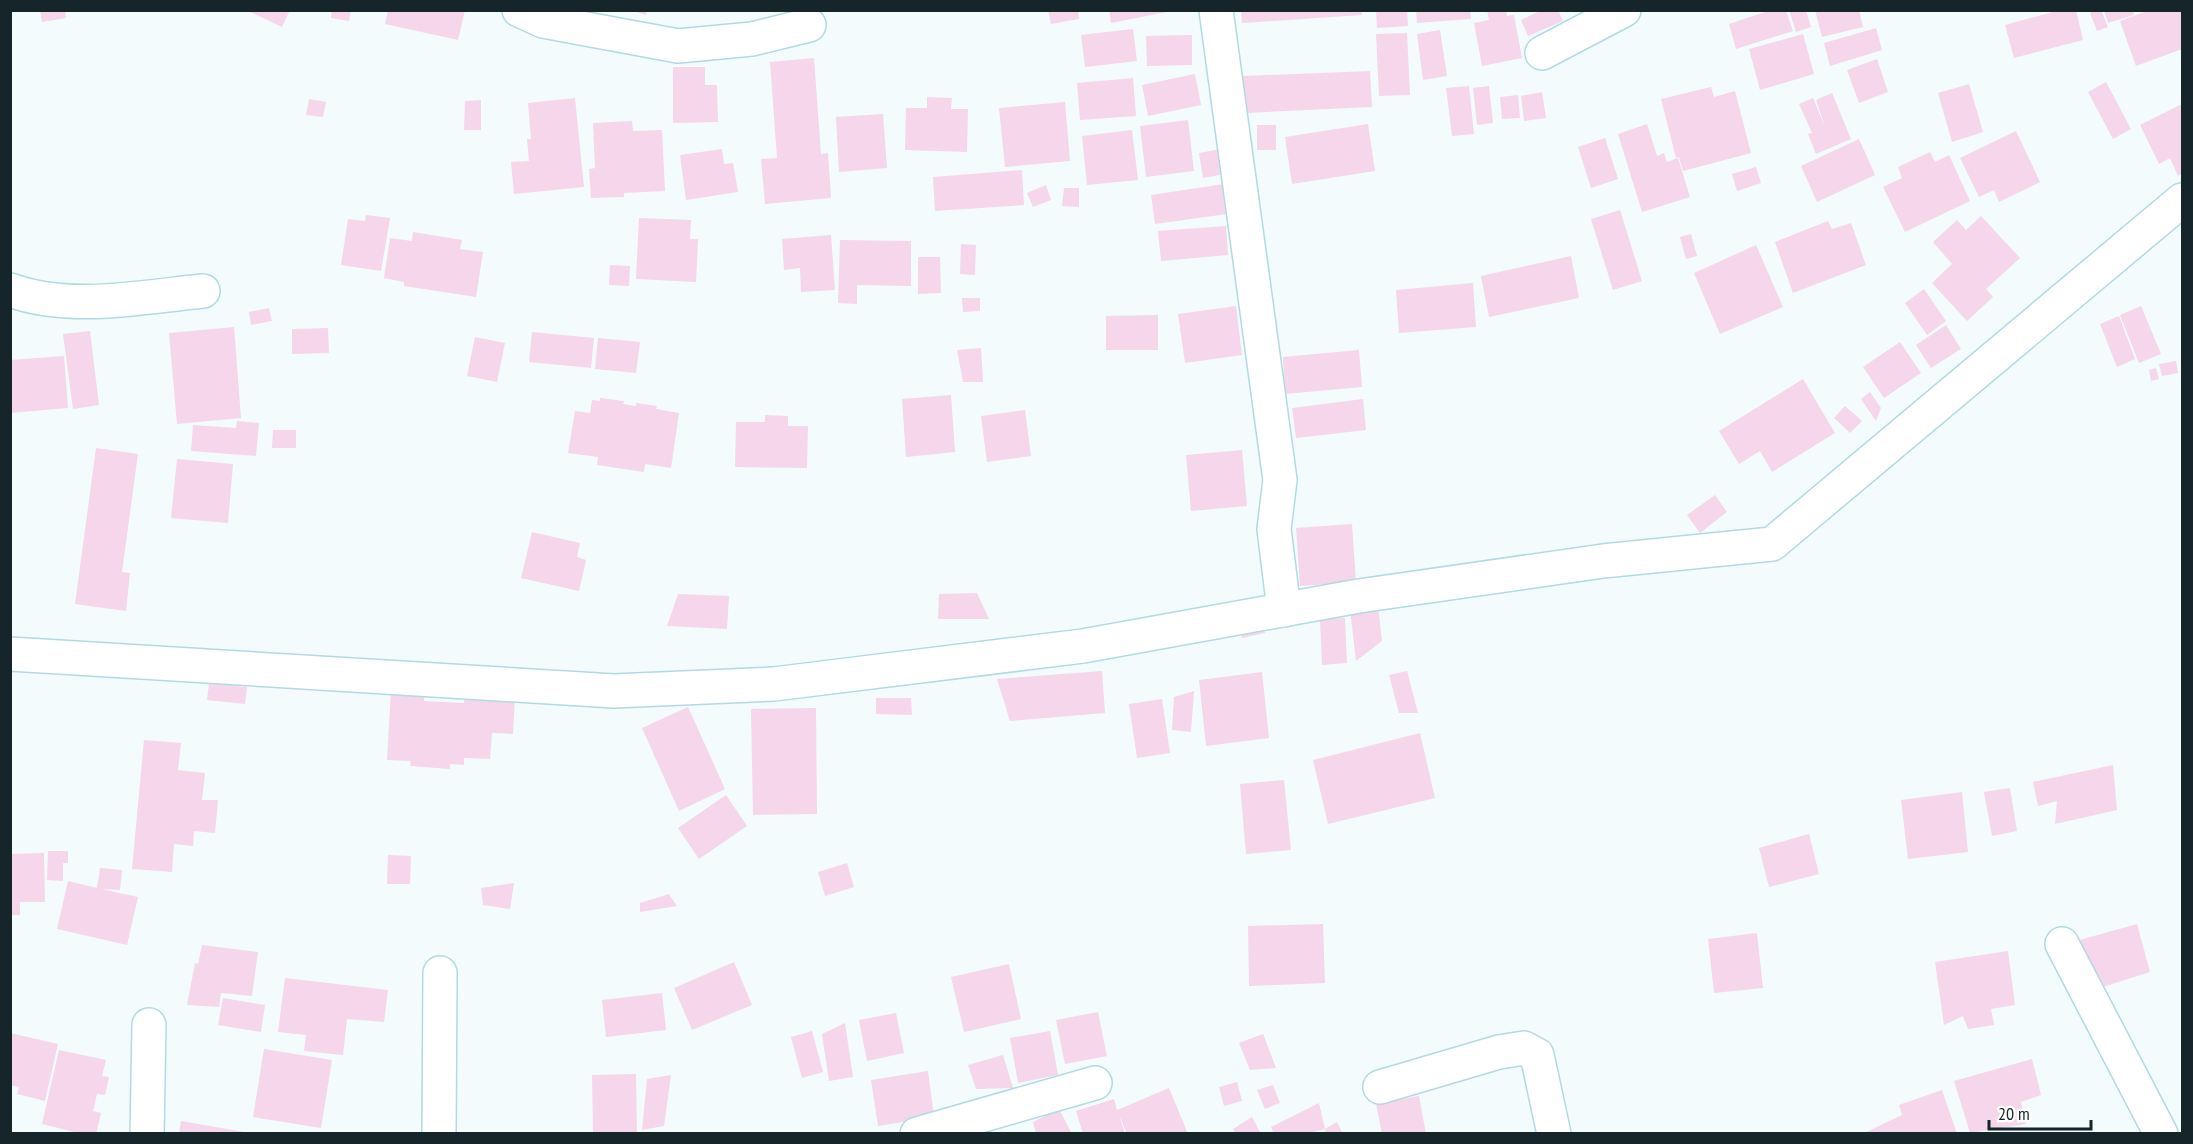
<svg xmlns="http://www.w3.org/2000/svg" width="2193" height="1144" font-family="'PT Sans Narrow',sans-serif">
	<rect width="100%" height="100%" fill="#f3fbfd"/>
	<g fill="#f5d6eb">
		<path d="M40,10H65L66,18L42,22Z"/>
		<path d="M246,10H290L282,27Z"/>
		<path d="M332,10H351L349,21L331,18Z"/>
		<path d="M388,10H465L458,40L385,24Z"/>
		<path d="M630,10H647L646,15Z"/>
		<path d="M1048,10H1078L1079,19L1051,24Z"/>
		<path d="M1109,10H1167V12L1111,23Z"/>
		<path d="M1241,10H1361L1362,15L1242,23Z"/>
		<path d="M1376,10H1407L1408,26L1377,28Z"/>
		<path d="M1416,10H1470L1471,19L1417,23Z"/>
		<path d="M1487,10H1506L1507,16L1514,15L1522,58L1482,66L1474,23L1489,20Z"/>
		<path d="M1542,10H1558L1563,21L1528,36L1521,20Z"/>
		<path d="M1771,10H1786L1793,31L1736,49L1729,24Z"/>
		<path d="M1789,10H1806L1811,27L1796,32Z"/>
		<path d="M1815,10H1859L1863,27L1822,37Z"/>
		<path d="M2060,10H2076L2083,40L2014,58L2005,25Z"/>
		<path d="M2097,10H2101L2108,27L2097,31L2090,13Z"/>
		<path d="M2104,10H2133L2134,15L2108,23Z"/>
		<path d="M2150,10H2182V49L2136,66L2120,21Z"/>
		<path d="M1876,28L1882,50L1830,66L1824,43Z"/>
		<path d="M1133,29L1137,61L1085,67L1081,35Z"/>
		<path d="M1440,30L1447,76L1423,80L1417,34Z"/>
		<path d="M1407,33L1410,95L1379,96L1376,34Z"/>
		<path d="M1803,34L1814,74L1760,90L1749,49Z"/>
		<path d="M1192,35V65L1147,66L1146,36Z"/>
		<path d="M814,58L821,154L828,153L831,198L765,204L761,159L777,158L770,62Z"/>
		<path d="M1877,59L1888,92L1859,103L1847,70Z"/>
		<path d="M673,67H705V85H717L718,122L673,123Z"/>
		<path d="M1370,71L1372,107L1245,113L1243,76Z"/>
		<path d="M1195,74L1201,105L1148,116L1142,85Z"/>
		<path d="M1133,78L1136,116L1080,120L1077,83Z"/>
		<path d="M2106,82L2131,129L2113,139L2088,92Z"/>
		<path d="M1969,84L1983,132L1952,142L1938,93Z"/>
		<path d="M1469,86L1474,134L1452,136L1446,88Z"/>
		<path d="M1489,86L1493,123L1477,125L1473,88Z"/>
		<path d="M1711,87L1714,97L1735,91L1751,153L1683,171L1679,157L1676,158L1661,99Z"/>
		<path d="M1542,92L1546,118L1524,121L1521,96Z"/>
		<path d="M1832,93L1851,139L1816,154L1808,134L1812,133L1799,104L1813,98L1825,127L1816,100Z"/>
		<path d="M1518,95L1520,118L1502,119L1500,97Z"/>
		<path d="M927,97L952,98L951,109H968L967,152L905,150L906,108H927Z"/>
		<path d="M575,98L584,187L514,194L511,162L529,161L527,139H531L528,103Z"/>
		<path d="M309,99L326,102L323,117L306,115Z"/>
		<path d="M481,100V130H464L465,101Z"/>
		<path d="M1065,102L1070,161L1005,167L999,108Z"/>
		<path d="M2182,104V173L2178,176L2170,158L2159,164L2140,125Z"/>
		<path d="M883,114L887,168L839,172L836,117Z"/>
		<path d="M1188,120L1194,171L1146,177L1140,126Z"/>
		<path d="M632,121L633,131L662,130L665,191L624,193V197L591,198L589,169L595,168L593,123Z"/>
		<path d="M1368,124L1375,171L1292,184L1285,137Z"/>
		<path d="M1647,124L1657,156L1664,153L1667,162L1678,158L1690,197L1642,212L1618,134Z"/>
		<rect x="1257" y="125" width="19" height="25"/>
		<path d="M1132,130L1138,180L1087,185L1082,136Z"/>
		<path d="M2016,131L2040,182L1999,202L1994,190L1979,197L1960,158Z"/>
		<path d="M1605,138L1618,179L1591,188L1578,147Z"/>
		<path d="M1859,139L1875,175L1817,202L1801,166Z"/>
		<path d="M722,149L724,164L733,163L738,192L686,200L680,155Z"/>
		<path d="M1221,149L1225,174L1203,178L1199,153Z"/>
		<path d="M1930,152L1935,162L1949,155L1970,201L1905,232L1883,187L1902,178L1898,167Z"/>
		<path d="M1756,167L1761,183L1737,191L1732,174Z"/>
		<path d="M1022,170L1024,205L935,211L933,177Z"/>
		<path d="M1224,184L1227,214L1155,224L1151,195Z"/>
		<path d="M1046,185L1051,200L1033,207L1027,193Z"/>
		<path d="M1064,188H1079V207L1062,206Z"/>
		<path d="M1620,210L1642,281L1613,290L1591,219Z"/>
		<path d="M366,215L390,218L381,271L341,265L348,219L365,221Z"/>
		<path d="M1981,216L2020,258L1986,289L1993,297L1967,321L1932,283L1952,264L1933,242L1957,220L1966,230Z"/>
		<path d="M639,218L691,220L690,239H698L696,282L636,279Z"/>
		<path d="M1828,221L1832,229L1851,223L1866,265L1793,293L1775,242Z"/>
		<path d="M1226,226L1228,255L1161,261L1158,231Z"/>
		<path d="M413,232L462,240L460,249L483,252L476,297L404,286V282L384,278L390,238L412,241Z"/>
		<path d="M1691,234L1697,256L1686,259L1680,237Z"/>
		<path d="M831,235L835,290L801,292L800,268L784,270L782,239Z"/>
		<path d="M840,240L911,241V286L857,285V304L838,303Z"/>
		<path d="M961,244L976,245L975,275L960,274Z"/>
		<path d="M1756,245L1783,307L1720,334L1694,273Z"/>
		<path d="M1571,256L1579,298L1489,317L1481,276Z"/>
		<path d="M918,257H940L941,293L918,294Z"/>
		<path d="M610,265L630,266L629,286L609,285Z"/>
		<path d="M1473,283L1476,327L1399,333L1396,290Z"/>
		<path d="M1924,289L1946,321L1927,335L1905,303Z"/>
		<path d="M962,298H980V311L963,312Z"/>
		<path d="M1236,306L1242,355L1185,363L1178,314Z"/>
		<path d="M2141,306L2161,354L2139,363L2120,315Z"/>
		<path d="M269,308L272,321L251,325L249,312Z"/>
		<path d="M1158,315V350H1106V316Z"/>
		<path d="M2119,316L2135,359L2117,367L2100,324Z"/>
		<path d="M1946,325L1961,349L1931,368L1916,345Z"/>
		<path d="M234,327L241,418L177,424L169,333Z"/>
		<path d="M328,328L329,353L292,354V329Z"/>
		<path d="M90,331L99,405L73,409L63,334Z"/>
		<path d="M532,332L594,338L591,368L529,362Z"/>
		<path d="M475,337L505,343L497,382L467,376Z"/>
		<path d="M598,338L640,342L636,373L595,369Z"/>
		<path d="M1900,342L1921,373L1884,398L1863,367Z"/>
		<path d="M981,348L983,382H963L957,350Z"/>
		<path d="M1359,350L1362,387L1285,394L1283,357Z"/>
		<path d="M64,356L68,408L10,413V360Z"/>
		<path d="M2176,361L2178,373L2162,376L2159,364Z"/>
		<path d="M2156,368L2159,379L2151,381L2149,370Z"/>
		<path d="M1803,379L1835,433L1772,472L1760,451L1739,464L1719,431Z"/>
		<path d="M1870,392L1881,408L1876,421L1861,399Z"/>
		<path d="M951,395L955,452L906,457L902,399Z"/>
		<path d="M600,398L624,401L623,404L636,406V403L657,406L656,409L679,413L671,468L645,464L644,472L597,465L598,457L568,453L575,411L590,413L592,400L600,401Z"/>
		<path d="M1363,399L1366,430L1296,438L1292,408Z"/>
		<path d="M1845,406L1862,421L1850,433L1834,418Z"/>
		<path d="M1025,410L1031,456L987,462L981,416Z"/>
		<path d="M765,415L788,416V426H808L807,468L735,467L736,422H765Z"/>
		<path d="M237,421L259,423L256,456L191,451L193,425L236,428Z"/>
		<path d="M273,430H296V448H272Z"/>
		<path d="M96,448L138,454L122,572L130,573L126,611L75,604Z"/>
		<path d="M1242,450L1247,506L1191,511L1186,455Z"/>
		<path d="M177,459L233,464L228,523L171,518Z"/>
		<path d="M1715,495L1727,512L1700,533L1687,515Z"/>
		<path d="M1352,524L1356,582L1300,586L1296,528Z"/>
		<path d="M532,532L580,543L577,557L586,560L579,591L521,578Z"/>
		<path d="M977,593L989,619H938L939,594Z"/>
		<path d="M678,594L729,596L727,629L667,626Z"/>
		<path d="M1378,606L1382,641L1356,661L1350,609Z"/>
		<path d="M1345,618L1347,663L1322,665L1320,619Z"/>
		<path d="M1263,620L1265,633L1242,638L1240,624Z"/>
		<path d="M1102,671L1105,713L1010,721L997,679Z"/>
		<path d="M1407,671L1418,713H1399L1389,675Z"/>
		<path d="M1262,672L1269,738L1206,746L1199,680Z"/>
		<path d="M209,683L247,687L245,704L207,700Z"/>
		<path d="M391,690L425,692L424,701L464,703L465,694L515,697L513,734L492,733L490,759L464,758V765L450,764V769L410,766L411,761L387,760Z"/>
		<path d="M1194,691L1191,732L1172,730L1174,697Z"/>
		<path d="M876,698H911L912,715L876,714Z"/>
		<path d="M1162,699L1170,753L1137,758L1129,704Z"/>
		<path d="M688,707L725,789L679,811L642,728Z"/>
		<path d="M816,708L817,814L753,815L751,709Z"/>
		<path d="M1420,733L1435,798L1328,824L1313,760Z"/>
		<path d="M144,740L181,743L178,770L205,773L202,800H218L215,833L194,831L193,846L174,844L172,872L132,869Z"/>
		<path d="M2113,765L2117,810L2055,824L2057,801L2038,806L2033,782Z"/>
		<path d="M1284,780L1291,850L1246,854L1240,784Z"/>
		<path d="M2010,788L2017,831L1992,836L1984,792Z"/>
		<path d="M1962,792L1968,852L1908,859L1901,800Z"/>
		<path d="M726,795L747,826L699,859L678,828Z"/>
		<path d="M1809,834L1819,874L1769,887L1759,848Z"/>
		<path d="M48,851H68V863H63V881L47,880Z"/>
		<path d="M44,853L45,902H20V915H10V854Z"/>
		<path d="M388,855L411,856L410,884H387Z"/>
		<path d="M847,863L854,887L825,896L818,872Z"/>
		<path d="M100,868L122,870L120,890L101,889L138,897L127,945L57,929L68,881L97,888Z"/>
		<path d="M514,883L510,909L483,905L481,888Z"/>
		<path d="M669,894L677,906L640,912V903Z"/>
		<path d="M1323,924L1325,983L1249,986L1248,926Z"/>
		<path d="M2137,924L2150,972L2087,992L2076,941Z"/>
		<path d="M1757,933L1763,988L1714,993L1708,939Z"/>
		<path d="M202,945L258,952L252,996L221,993L219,1007L187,1005L195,963L198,964Z"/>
		<path d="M2008,951L2015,1005L1991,1009L1994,1025L1968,1029L1963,1016L1944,1025L1935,962Z"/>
		<path d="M734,962L752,1005L692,1030L674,988Z"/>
		<path d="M1009,964L1021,1019L964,1032L951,977Z"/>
		<path d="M285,978L388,990L384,1022L347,1019L343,1055L304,1051L306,1035L278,1032Z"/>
		<path d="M662,993L666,1030L606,1037L602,1000Z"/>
		<path d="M223,998L265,1005L261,1032L218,1025Z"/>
		<path d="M1098,1012L1107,1056L1065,1064L1056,1020Z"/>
		<path d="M896,1013L904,1053L867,1061L859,1020Z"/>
		<path d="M845,1023L853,1077L829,1081L822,1034Z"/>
		<path d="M812,1031L823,1072L802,1078L791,1037Z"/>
		<path d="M1050,1031L1058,1075L1018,1083L1010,1038Z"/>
		<path d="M10,1033L58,1044L45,1101L17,1094L19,1087L10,1085Z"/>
		<path d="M1263,1034L1276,1068L1250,1070L1239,1043Z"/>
		<path d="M264,1049L332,1060L321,1128L253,1117Z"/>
		<path d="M59,1050L106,1060L102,1076L109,1077L105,1095L97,1094L93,1111L101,1113L96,1134H82L42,1124Z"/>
		<path d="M1003,1055L1013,1088L976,1089L968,1065Z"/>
		<path d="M2032,1059L2041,1095L2021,1102L2026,1124L1970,1133L1954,1081Z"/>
		<path d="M928,1071L934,1117L878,1126L871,1080Z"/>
		<path d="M636,1074L637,1134H593L592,1075Z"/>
		<path d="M671,1075L664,1126L642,1130L647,1079Z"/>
		<path d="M1237,1082L1242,1101L1224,1106L1219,1087Z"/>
		<path d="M1273,1085L1280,1103L1265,1109L1257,1090Z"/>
		<path d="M1169,1088L1188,1134H1127L1119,1115L1125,1134H1083L1076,1111L1114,1099L1117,1110Z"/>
		<path d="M1942,1090L1957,1134H1862L1902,1115L1899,1105Z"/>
		<path d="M1419,1096L1426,1134H1382L1376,1104Z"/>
		<path d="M1319,1103L1325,1129L1304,1134H1274L1271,1127Z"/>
		<path d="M1059,1109L1072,1134H1036L1033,1122Z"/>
		<path d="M1252,1117L1261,1134H1236L1233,1129Z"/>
		<path d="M181,1121L244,1132V1134H179Z"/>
		<path d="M1337,1122L1343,1134H1326L1325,1129Z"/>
	</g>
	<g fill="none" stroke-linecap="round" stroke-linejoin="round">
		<defs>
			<g id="minor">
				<path d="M519,10L543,21L678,46L752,39L809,25"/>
				<path d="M1216,10L1280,480L1274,529L1284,610"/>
				<path d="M1542,53L1624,10"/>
				<path d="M10,290C71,312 140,297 203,291"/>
				<path d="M10,654L614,691L774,684L1083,646L1359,596L1603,561L1772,544L2182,200"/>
				<path d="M2062,944L2161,1134"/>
				<path d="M1380,1087L1499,1052L1524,1048L1537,1055L1554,1134"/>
				<path d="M147,1134L149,1025"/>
				<path d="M439,1134L440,973"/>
				<path d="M917,1134L1095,1083"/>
			</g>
		</defs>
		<use href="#minor" stroke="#b1dae3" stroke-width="36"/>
		<use href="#minor" stroke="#fff" stroke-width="33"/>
	</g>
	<rect width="2193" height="1144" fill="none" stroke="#162529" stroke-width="24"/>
	<path d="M1989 1120v9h102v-9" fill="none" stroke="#162529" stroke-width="3"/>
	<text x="1998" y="1120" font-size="18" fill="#162529" stroke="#ffffff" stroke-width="4.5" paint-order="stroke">20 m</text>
</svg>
